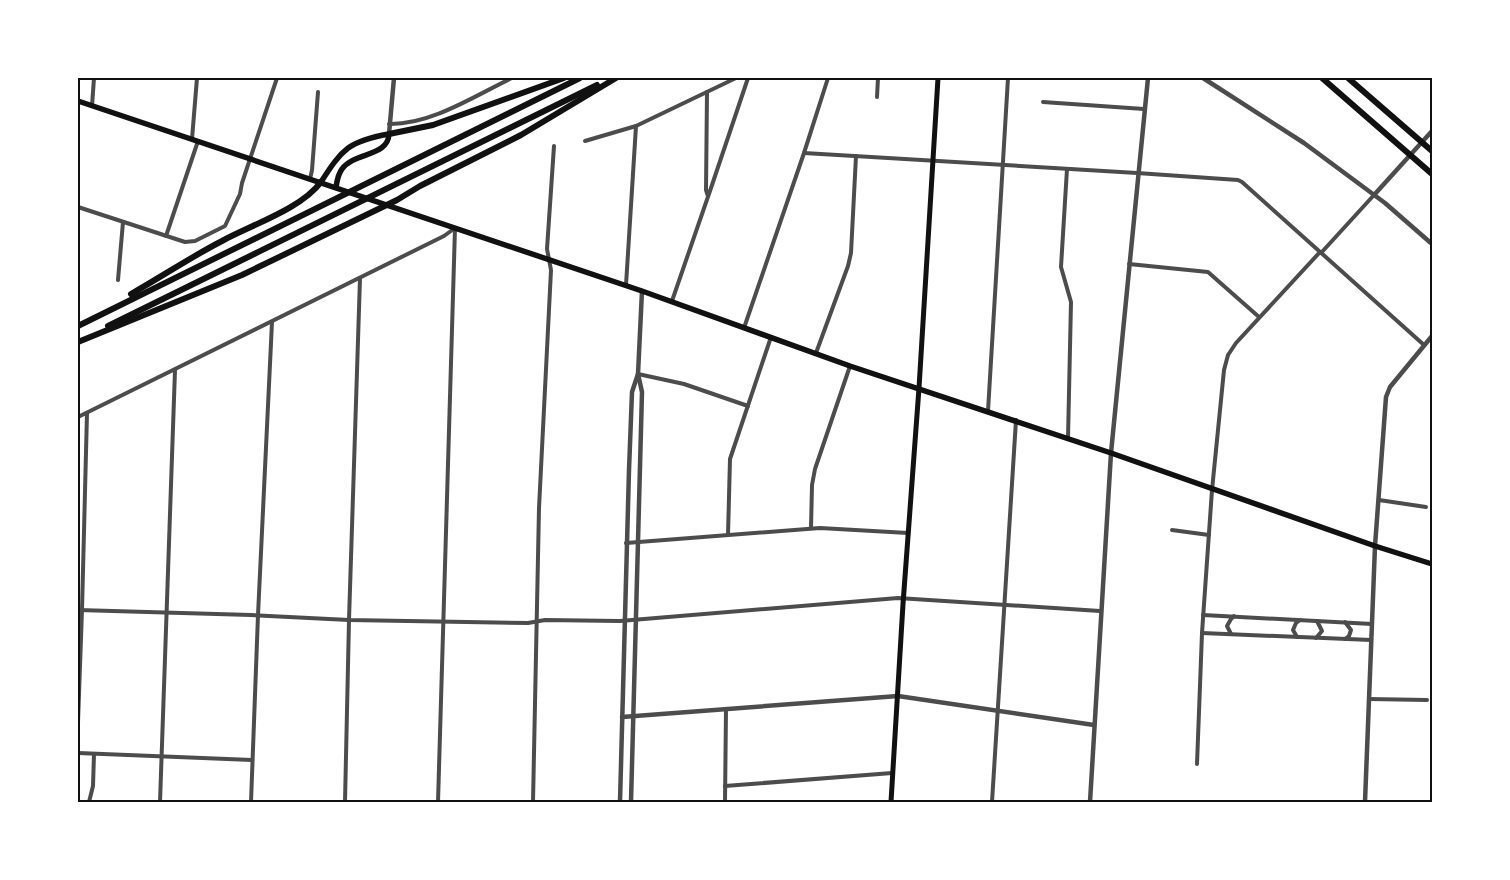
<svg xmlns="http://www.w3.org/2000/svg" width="1510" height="880" font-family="'DejaVu Sans',sans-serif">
	<rect width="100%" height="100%" fill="#fff"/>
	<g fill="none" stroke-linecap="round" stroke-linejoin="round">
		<g stroke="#4c4c4c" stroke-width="4">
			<path d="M707,92L706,190L708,196"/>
			<path d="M877,97L878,78"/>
			<path d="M1043,102L1144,109"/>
			<path d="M92,106L94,78"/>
			<path d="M389,124C431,125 476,95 512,78"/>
			<path d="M192,139L197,78"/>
			<path d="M585,141L636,126L736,78"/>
			<path d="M804,153L1137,173L1238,180L1242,182L1424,345"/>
			<path d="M1067,169L1061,267L1071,302L1068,438"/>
			<path d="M310,179L312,170L318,92"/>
			<path d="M78,207L185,242L195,241L225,226L240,194L242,183L277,78"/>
			<path d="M166,236L198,141"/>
			<path d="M1321,253L1374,195"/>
			<path d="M1129,264L1208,272L1259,317"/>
			<path d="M118,280L123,222"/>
			<path d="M626,285L636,126"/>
			<path d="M672,301L711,188L748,78"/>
			<path d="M744,328L804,153L828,78"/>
			<path d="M816,353L848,266L851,253L856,156"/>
			<path d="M638,374L684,384L748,406"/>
			<path d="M988,411L1008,78"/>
			<path d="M78,417L444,236L455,228"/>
			<path d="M1379,500L1426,507"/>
			<path d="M811,528L812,485L815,469L850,366"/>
			<path d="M1172,530L1209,535"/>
			<path d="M728,535L730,459L771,337"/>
			<path d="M626,543L820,528L908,533"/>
			<path d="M78,610L251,615L349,620L528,623L545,620L620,621L898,598L1100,611"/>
			<path d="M1203,615L1372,624"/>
			<path d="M1202,633L1371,640"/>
			<path d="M1231,634L1227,626L1231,619L1234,616"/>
			<path d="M1297,637L1293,630L1296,623L1300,620"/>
			<path d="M1316,638L1322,631L1317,621"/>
			<path d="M1345,639L1349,636L1351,630L1345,622"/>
			<path d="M1432,664V680"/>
			<path d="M1369,699L1427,700"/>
			<path d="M78,722L82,610L87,413"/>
			<path d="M78,753L252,760"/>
			<path d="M1197,764L1202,633L1212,490L1224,370L1228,355L1236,343L1320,252"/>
			<path d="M725,786L892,773"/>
			<path d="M89,802L93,786L94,754"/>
			<path d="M160,802L175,370"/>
			<path d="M251,802L258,615L272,322"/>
			<path d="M345,802L349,620L360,278"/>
			<path d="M438,802L455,228"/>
			<path d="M533,802L539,508L551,270L547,249L554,146"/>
			<path d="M725,802L726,709"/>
			<path d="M992,802L1016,420"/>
		</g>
		<g stroke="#4c4c4c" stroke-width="4.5">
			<path d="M1203,78L1304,143L1385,203L1432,244"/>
			<path d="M389,134L394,78"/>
			<path d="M1374,195L1432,131"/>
			<path d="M622,717L898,696L1094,725"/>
			<path d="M620,802L629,470L632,392L638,374"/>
			<path d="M631,802L642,392L638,374L642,291"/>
			<path d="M1090,802L1111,453L1148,78"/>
			<path d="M1365,802L1375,546L1386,397L1390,387L1432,336"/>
		</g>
		<path stroke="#111" stroke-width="5" d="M891,802L903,604L919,388L938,78"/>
		<g stroke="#111" stroke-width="5.5">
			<path d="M78,101L642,291L850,366L1111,453L1375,546L1432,564"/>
			<path d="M321,182C342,149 349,141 389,134C388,157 354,152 342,169C338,174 337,181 336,187"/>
		</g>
		<g stroke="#111" stroke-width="6">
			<path d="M1322,78L1432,174"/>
			<path d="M1348,78L1432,151"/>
			<path d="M389,134L433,125L564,78"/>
			<path d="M131,294C161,277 191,257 222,241C251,225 301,209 321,182"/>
			<path d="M78,326L580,78"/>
			<path d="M108,326L597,85"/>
			<path d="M78,342L242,275L397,200L420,186L521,135L616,78"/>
		</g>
	</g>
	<rect width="1510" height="880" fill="none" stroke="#ffffff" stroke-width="158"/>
	<rect x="79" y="79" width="1352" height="722" fill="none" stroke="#111" stroke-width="2"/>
</svg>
